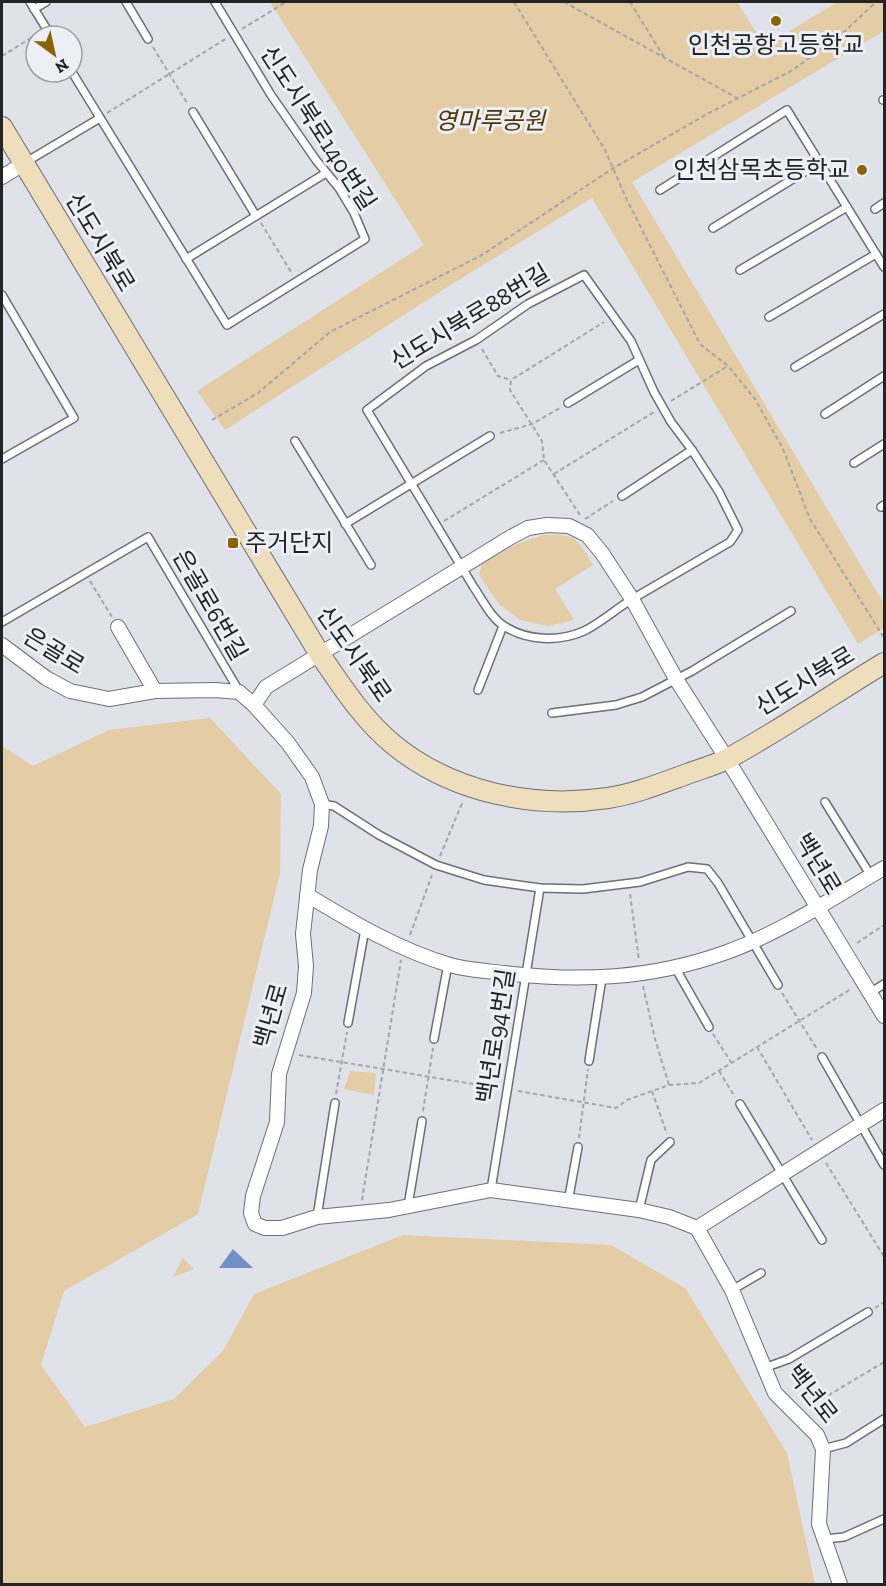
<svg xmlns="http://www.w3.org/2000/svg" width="886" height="1586" font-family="'Zilla Slab','Noto Sans KR',serif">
	<rect width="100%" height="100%" fill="#dfe2e8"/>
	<g fill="#e4cca4">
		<path d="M270,2H737L765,46L837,2H884V31L632,182L884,604V628L858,644L592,198L449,286L225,430L197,391L424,245Z"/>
		<path d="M543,535C576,534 576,537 593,565L555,589L574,620L548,626L520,620L499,604L479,575L482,564L517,544Z"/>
		<path d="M210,718L281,794L280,873L198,1214L64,1291L41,1365L85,1427L174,1399L223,1351L254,1294L403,1235L611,1245L685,1288L787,1453L815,1584H2V746L33,766L109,730Z"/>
		<path d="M350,1071L376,1073L374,1095L344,1089Z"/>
		<path d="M183,1258L194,1269L173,1277Z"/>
	</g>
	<path fill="#7190c5" d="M233,1249L253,1268H219Z"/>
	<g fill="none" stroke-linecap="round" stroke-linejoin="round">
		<defs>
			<g id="lane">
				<path d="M30,2L51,36"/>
				<path d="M126,2L148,39"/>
				<path d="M34,9L46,2"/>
				<path d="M72,72L227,325L365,239L354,213L339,188L316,160L271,95L215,2"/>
				<path d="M883,100H884"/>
				<path d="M193,112L256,216"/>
				<path d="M26,162L100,118"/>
				<path d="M660,190L787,110L884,267"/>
				<path d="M875,209L884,203"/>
				<path d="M713,228L819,163"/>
				<path d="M186,259L326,173"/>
				<path d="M740,270L847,207"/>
				<path d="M584,275L631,341L654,392L671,422L692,450L719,492L738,530L730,542C698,561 666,579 634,598C617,608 602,622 584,631C559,642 527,641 504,626C491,618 482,599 473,586L367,410L426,366L476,340L528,304Z"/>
				<path d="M2,295L74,418L2,459"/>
				<path d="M769,317L876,254"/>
				<path d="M795,367L884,314"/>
				<path d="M568,403L639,360"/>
				<path d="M825,414L884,376"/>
				<path d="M295,441L371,565"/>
				<path d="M854,463L884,444"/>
				<path d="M622,496L692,450"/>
				<path d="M881,507L884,505"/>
				<path d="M345,524L490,436"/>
				<path d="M2,622L148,537L239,691"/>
				<path d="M478,690L503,626"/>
				<path d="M552,713L616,705L642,697L692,671L791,611"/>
				<path d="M825,802L871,876"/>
				<path d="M322,804L334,806L379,835L436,865L484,880L540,888L583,889L640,882L688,867L707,869L718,883L778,985"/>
				<path d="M676,969L709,1027"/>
				<path d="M870,993L884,984"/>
				<path d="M348,1023L365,929"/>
				<path d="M434,1039L448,964"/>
				<path d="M822,1057L884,1165"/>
				<path d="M589,1061L602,978"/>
				<path d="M740,1104L822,1240"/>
				<path d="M491,1190L540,888"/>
				<path d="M568,1202L578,1147"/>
				<path d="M408,1206L422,1121"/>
				<path d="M639,1210L651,1160L670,1142"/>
				<path d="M317,1217L335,1103"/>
				<path d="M732,1290L761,1273"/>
				<path d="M764,1368L789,1359L868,1312"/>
				<path d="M823,1449L846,1443L884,1419"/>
				<path d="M825,1539L844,1537L884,1519"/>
			</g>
			<g id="street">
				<path d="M2,177L23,164"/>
				<path d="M118,627L155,691"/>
				<path d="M2,645L46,678L70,691L109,699L155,691L215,690L239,692L254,705L266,687L511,537L528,528L547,525L569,526L587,535L602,553L632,599L676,679L727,759L884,1016"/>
				<path d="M254,705L288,743L312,777L322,804L321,826L310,870L303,934L306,966L304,993L279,1074L277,1122L253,1196L251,1213L255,1224L265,1228H282L317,1217L389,1210L491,1190L639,1210L669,1217L697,1228L732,1290L775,1393L817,1435L823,1449L819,1524L840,1584"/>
				<path d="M307,895C352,922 399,950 450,965C467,970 486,971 504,973C580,982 651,979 724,953C781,933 832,898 884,868"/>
				<path d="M697,1228L884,1110"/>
			</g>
			<path id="secondary" d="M2,127L319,653C341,685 363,720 394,745C453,793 534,809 608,798C635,794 662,783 687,774C700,769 716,765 729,758C782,729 833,694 884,663"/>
		</defs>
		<use href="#lane" stroke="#6d6f75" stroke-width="10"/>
		<use href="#street" stroke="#6d6f75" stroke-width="16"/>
		<use href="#secondary" stroke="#6d6f75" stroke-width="22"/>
		<g stroke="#a3a6ab" stroke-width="2" stroke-dasharray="4.5 3" stroke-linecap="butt">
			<path d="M514,2L605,150L627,200L700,344L728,366L755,399L783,449L810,519L884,638"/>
			<path d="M564,2L737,98"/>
			<path d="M630,2L664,57"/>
			<path d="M242,29L286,2"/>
			<path d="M153,47L187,103"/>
			<path d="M2,56L39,33"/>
			<path d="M107,113L227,38"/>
			<path d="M261,223L291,272"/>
			<path d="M482,349L498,376L511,380"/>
			<path d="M671,401L728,366"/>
			<path d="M212,420L258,393L330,332L482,255L612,169L709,113L793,70L845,31L876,2"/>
			<path d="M500,433L532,424L560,408"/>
			<path d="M554,474L654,412"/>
			<path d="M580,515L544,460L542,441L510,390L511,380L604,322"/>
			<path d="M585,519L613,501"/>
			<path d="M444,521L544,460"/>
			<path d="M90,581L112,617"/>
			<path d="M440,856L463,801"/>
			<path d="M630,894L639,960"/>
			<path d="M410,935L432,875"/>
			<path d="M857,943L884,925"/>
			<path d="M643,986L655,1039L669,1085"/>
			<path d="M782,993L817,1049"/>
			<path d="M713,1034L731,1062"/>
			<path d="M757,1047L812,1140"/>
			<path d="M299,1055L497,1088"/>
			<path d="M719,1071L735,1097"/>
			<path d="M518,1091L616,1108L627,1100L669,1085L699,1083L851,989"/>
			<path d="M652,1091L667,1134"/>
			<path d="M336,1094L347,1032"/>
			<path d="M423,1111L433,1048"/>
			<path d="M579,1138L588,1069"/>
			<path d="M826,1163L883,1255L884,1263"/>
			<path d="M362,1200L401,960"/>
			<path d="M875,1308L884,1302"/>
			<path d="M809,1407L884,1362"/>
		</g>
		<use href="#lane" stroke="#fff" stroke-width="7"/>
		<use href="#street" stroke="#fff" stroke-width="14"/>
		<use href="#secondary" stroke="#eedebc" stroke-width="20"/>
	</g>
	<g fill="#8c6405" stroke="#eceff5" stroke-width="2">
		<circle cx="776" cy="21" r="6"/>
		<circle cx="862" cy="170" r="6"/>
		<rect x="227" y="537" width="12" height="12" rx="3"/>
	</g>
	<g text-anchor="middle" stroke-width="6" stroke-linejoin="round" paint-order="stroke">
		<g font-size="24" fill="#212325" stroke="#eceff5">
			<text x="776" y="53">인천공항고등학교</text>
			<text x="850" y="178" text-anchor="end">인천삼목초등학교</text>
			<text x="245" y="551" text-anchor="start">주거단지</text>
		</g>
		<g font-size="24" font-style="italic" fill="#4f3704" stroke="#eceff5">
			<text x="490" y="129">영마루공원</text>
		</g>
		<g font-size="24" fill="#212325" stroke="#eceff5">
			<text transform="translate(318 128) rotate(57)" y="8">신도시북로140번길</text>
			<text transform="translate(100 242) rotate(59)" y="8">신도시북로</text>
			<text transform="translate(470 317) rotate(-31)" y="8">신도시북로88번길</text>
			<text transform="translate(210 605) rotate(60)" y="8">은골로6번길</text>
			<text transform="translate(54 651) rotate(31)" y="8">은골로</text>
			<text transform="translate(354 654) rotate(55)" y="8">신도시북로</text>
			<text transform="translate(805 681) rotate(-31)" y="8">신도시북로</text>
			<text transform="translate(818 864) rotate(59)" y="8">백년로</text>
			<text transform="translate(271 1016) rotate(-74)" y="8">백년로</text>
			<text transform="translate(496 1036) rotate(-81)" y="8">백년로94번길</text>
			<text transform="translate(812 1394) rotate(52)" y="8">백년로</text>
		</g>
	</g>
	<rect width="886" height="1586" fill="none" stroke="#212325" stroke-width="6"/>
	<g transform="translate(54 54) rotate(147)"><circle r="28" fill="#eceff5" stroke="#9b9da2" stroke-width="1.5"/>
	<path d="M0-4.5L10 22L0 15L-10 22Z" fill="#8c6405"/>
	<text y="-9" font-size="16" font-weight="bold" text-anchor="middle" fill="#212325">N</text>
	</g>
</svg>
